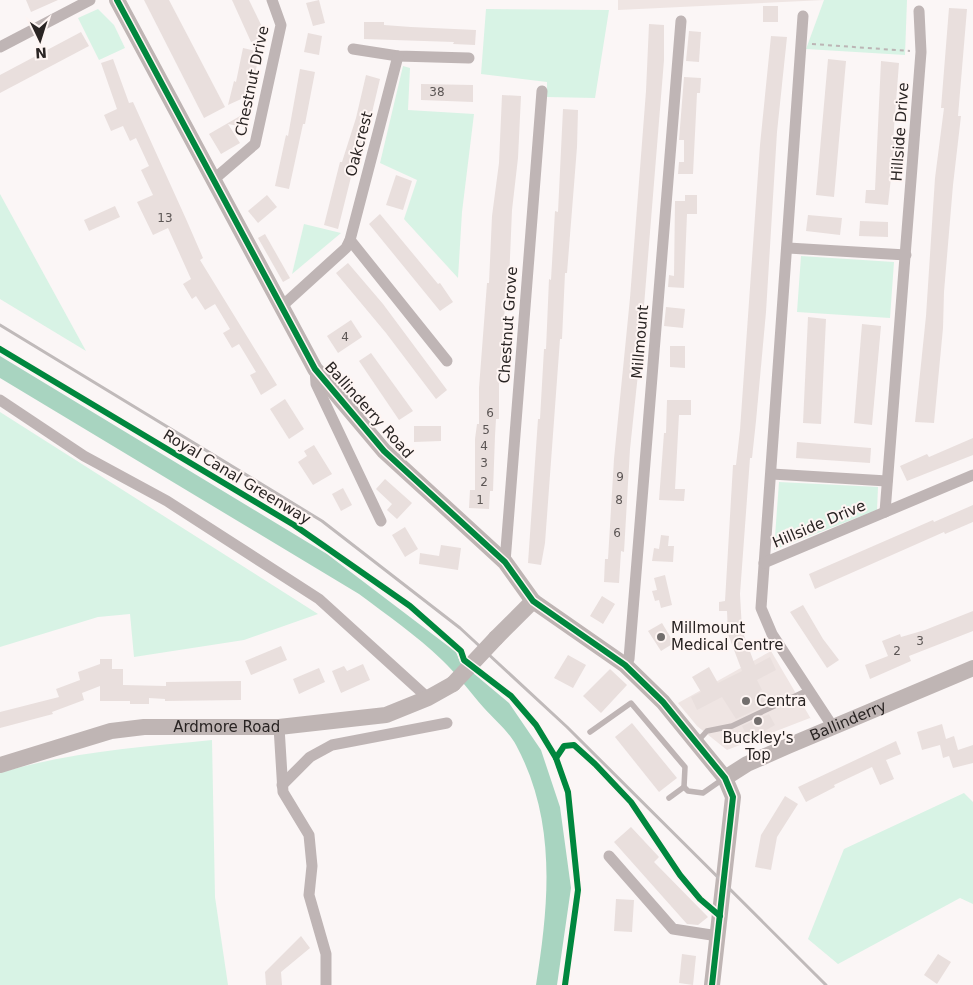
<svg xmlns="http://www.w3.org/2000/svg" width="973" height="985" font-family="'DejaVu Sans',sans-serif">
	<rect width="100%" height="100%" fill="#fbf6f6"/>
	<g fill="#efe5e3">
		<path d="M618,0H824L618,10Z"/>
		<path d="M771,651L811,719L810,718L727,750L697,726L678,703Z"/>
	</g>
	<g fill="#d8f3e5">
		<path d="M824,0H907L905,55L806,49Z"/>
		<path d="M98,9L114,25L125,48L99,60L78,18Z"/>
		<path d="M486,9L609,10L595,98L547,97V82L481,74Z"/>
		<path d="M403,66L410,68L408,110L474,114L462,212L458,278L404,219L417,180L380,163Z"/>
		<path d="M0,194L86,351L0,299Z"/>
		<path d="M304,224L341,233L292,274Z"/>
		<path d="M801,256L894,262L890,318L797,312Z"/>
		<path d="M0,412L318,614L244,640L134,657L130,614L98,617L0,647Z"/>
		<path d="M779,482L878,487L877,510L774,550Z"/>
		<path d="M212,740L215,897L228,985H0V773C68,752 142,747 212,740Z"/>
		<path d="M964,793L973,802V904L960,898L838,964L808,939L844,849Z"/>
	</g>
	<path fill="#a8d4c0" d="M0,356L327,554L456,652L460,662L509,703L541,750L560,807L571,888L557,985H536C549,903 557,821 516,745C509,732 494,719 484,708C470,692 457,674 442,660C416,635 387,615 359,594L0,378Z"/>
	<g fill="#e9dfdd">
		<path d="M26,0H58L31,12Z"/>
		<path d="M144,0H169L225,107L204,118Z"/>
		<path d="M232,0H249L266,35L251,42Z"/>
		<path d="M319,0L325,23L313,26L306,3Z"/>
		<rect x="763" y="6" width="15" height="16"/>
		<path d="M949,8L967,9L958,116H961L953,185L944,292L943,328L934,423L915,422L926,316L935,178L944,108H941Z"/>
		<path d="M364,22H384V25L411,27L476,30L475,45L453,44L454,42L364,39Z"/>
		<path d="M649,24L664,25V60L640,355L630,449L624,552L621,551L619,583L604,582L605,559H608L614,459L630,298L646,91Z"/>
		<path d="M689,31L701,32L699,62L686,61Z"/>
		<path d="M81,32L89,46L0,93V75Z"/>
		<path d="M308,33L322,36L319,55L304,52Z"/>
		<path d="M771,36L787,37L777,132L766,312L756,421L752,458H750L740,594L742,630L755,665L770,657L776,670L757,680L762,690L759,691L766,705L736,719L722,697L697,710L691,697L701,692L692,677L709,667L718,683L742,671L728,634L727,611H719V602L725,601L733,465H736L740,430L760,145Z"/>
		<path d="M243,48L260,52L250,95L228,105L234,81L236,82Z"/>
		<path d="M113,59L129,103L133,102L186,219L203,258L200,260L277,385L261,395L250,375L256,372L239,344L232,348L223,333L230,329L215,304L205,310L196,296L192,299L183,284L191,279L168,228L153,235L137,202L153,195L141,170L149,166L136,138L130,141L123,126L111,131L104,115L117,109L101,63Z"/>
		<path d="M828,59L846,61L834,197L816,195Z"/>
		<path d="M881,61L899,63L893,141H895L888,205L865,203L866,190H875Z"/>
		<path d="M300,69L315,72L305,124H303L289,189L275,186L286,135L288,136Z"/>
		<path d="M366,75L380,79L370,121L357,162L355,161L338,229L324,225L340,162H342L356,118Z"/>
		<path d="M684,77L701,78L700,93H697L693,174H678L679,162H684V140H679Z"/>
		<path d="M421,84L473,85V102L421,100Z"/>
		<path d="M502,95L521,96L518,158L512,210L509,281H507L499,384V419H496L495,436L493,491H490L489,509L469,508L470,490H475V439L477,424H479V388L487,283H489L492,216L499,163Z"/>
		<path d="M563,109L578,110L577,147L567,273H565L562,339H560L545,543L541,565L528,563L538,419H540L544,349H546L549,279L551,280L555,211L558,212Z"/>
		<path d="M247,112L244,127L228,124L240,143L221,154L209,134Z"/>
		<path d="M396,175L412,181L403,210L386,205Z"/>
		<path d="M267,195L277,207L258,223L248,211Z"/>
		<path d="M685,195H697V214H687L684,288L668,287L669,275L674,276L675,201H685Z"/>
		<path d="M115,206L120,217L89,231L84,220Z"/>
		<path d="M380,214L438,284L440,283L453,302L440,311L369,224Z"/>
		<path d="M808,215L842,218L840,235L806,231Z"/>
		<path d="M860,221L888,222V237L859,236Z"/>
		<path d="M265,234L290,278L283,282L258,238Z"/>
		<path d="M348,263L383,304L447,390L436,399L386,333L336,273Z"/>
		<path d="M666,307L685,309L683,328L664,326Z"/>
		<path d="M808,317L826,319L821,424L803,423Z"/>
		<path d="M351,320L362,337L338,353L327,336Z"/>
		<path d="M862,324L881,326L872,425L854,423Z"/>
		<path d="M670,346H685V368L670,367Z"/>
		<path d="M371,353L413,411L399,420L359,361Z"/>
		<path d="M285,399L304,429L289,439L270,409Z"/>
		<path d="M667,400H691V415H679L675,489H685L684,501L659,500L664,433H666Z"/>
		<path d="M414,426H441V441L414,442Z"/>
		<path d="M973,438V455L907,481L900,466L927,454L929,457Z"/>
		<path d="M797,442L871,448L870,463L796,458Z"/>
		<path d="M314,445L332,474L313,485L298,462L307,456L304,451Z"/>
		<path d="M385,479L412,503L397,519L387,510L392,504L376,489Z"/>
		<path d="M343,488L352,505L341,511L332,494Z"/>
		<path d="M973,505V522L945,534L944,532L815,589L809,574L933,520L934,522Z"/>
		<path d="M405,527L418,549L405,557L392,535Z"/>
		<path d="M661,535L669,536L668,546H674L673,562L652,561L654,548L659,549Z"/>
		<path d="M441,545L461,548L458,570L419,564L420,553L439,556Z"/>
		<path d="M665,575L672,605L661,608L659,600L655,601L652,591L657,590L654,578Z"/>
		<path d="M602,596L615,604L603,624L590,616Z"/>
		<path d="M803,605L823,639L839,660L827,668L790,612Z"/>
		<path d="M973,611V631L909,656L911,661L870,679L865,665L888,656L882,641L900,634L901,637L925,630Z"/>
		<path d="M662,623L674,643L661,651L648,631Z"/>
		<path d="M281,646L287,660L251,675L245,661Z"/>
		<path d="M568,655L586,665L573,688L554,678Z"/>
		<path d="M100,659H112V669H123V685L166,686V682L241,681V700L165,701V699L149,698V704H130V701H100V686L82,693L84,700L52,712L53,714L0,728V712L59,697L56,689L80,680L78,672L100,664Z"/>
		<path d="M363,664L370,680L341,693L332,671L344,666L347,671Z"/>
		<path d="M319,668L325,682L299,694L293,679Z"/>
		<path d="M610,669L627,685L601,713L583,696Z"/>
		<path d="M769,714L775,725L749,740L742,726Z"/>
		<path d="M632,723L677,778L659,792L615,737Z"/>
		<path d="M942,724L946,739L954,736L958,750L973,745V763L953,768L949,756L943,758L940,745L922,750L917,732Z"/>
		<path d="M896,741L901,754L886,760L894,779L880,785L872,767L834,785L835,787L806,802L798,787Z"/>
		<path d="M785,796L798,804L777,837L771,870L755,867L761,835Z"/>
		<path d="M631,827L659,857L654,862L708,917L698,925L687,924L614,842Z"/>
		<path d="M616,899L634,900L632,932L614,931Z"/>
		<path d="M301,936L310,948L281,972L282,985H266L265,972Z"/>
		<path d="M682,954L696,956L693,985L679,983Z"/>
		<path d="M938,954L951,962L937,984L924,975Z"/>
	</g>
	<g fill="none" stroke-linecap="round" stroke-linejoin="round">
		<path stroke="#bcb5b5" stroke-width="2" stroke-dasharray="4 4" stroke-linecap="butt" d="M812,44L910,51"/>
		<g stroke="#bfb5b5" stroke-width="5.5">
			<path d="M590,732L631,703L685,767L684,787"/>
			<path d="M697,742L707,731L732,726L808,690"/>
			<path d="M669,798L684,787L688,791L703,793L723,779"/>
		</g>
		<g stroke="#bfb5b5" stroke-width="11">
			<path d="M803,16L761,608L772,634L833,727"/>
			<path d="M0,47L90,0"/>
			<path d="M353,49L398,56L469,58"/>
			<path d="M212,181L255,144L281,25L272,0"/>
			<path d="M350,240L447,361"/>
			<path d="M788,248L906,255"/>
			<path d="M281,307L346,248L350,240L398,56"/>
			<path d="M315,369L316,384L381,521"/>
			<path d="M0,400L84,456L167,501L319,599L428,698"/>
			<path d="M772,474L887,481"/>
			<path d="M885,512L921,52L919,11"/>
			<path d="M505,562L542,91"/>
			<path d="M764,563L973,475"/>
			<path d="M625,665L629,659L681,21"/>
			<path d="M279,727L283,792L309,835L312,866L309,895L326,954V985"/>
			<path d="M282,785L310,757L332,745L447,723"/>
			<path d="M609,856L673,929L718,936"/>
		</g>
		<g stroke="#bfb5b4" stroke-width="16">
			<path d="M117,0L315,369L384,451L505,562L533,601L625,665L663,702L725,778L733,797L712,985"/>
			<path d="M496,638L533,601"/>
			<path id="s1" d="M0,765L111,731L144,727H279L386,715L428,698L453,684"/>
			<path id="s2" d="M725,778L747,764L788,746L973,668"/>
		</g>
		<path stroke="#c0baba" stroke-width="3" d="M0,325L322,521L460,628L567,727L826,985"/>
		<path stroke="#bfb5b4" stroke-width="16" d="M453,684L496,638"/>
		<defs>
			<g id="cycleway">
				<path d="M117,0L315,369L384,451L505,562L533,601L625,665L663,702L725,778L733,797L712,985"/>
				<path d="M0,349L294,525L410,606L461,651L464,660L511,696L536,725L556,758L568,792L578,890L565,985"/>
				<path d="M556,758L564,746L574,745L595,764L631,802L680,875L700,899L720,916"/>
			</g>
		</defs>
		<use href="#cycleway" stroke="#fef5f3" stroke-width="9"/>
		<use href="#cycleway" stroke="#00873e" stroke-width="6"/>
	</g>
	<g fill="#726e6d" stroke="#fef5f3" stroke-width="2">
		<circle cx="661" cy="637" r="5"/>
		<circle cx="746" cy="701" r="5"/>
		<circle cx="758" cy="721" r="5"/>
	</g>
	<g text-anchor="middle" stroke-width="4" stroke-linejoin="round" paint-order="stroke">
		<g font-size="12" fill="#5b5554">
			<text x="437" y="96">38</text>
			<text x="165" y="222">13</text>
			<text x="345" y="341">4</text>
			<text x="490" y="417">6</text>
			<text x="486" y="434">5</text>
			<text x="484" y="450">4</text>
			<text x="484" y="467">3</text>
			<text x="620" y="481">9</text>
			<text x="484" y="486">2</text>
			<text x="480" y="504">1</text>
			<text x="619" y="504">8</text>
			<text x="617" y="537">6</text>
			<text x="920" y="645">3</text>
			<text x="897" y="655">2</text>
		</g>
		<g font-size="15" fill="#292423" stroke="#fef5f3">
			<text transform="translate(252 81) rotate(-78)" y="5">Chestnut Drive</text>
			<text transform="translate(900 132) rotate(-86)" y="5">Hillside Drive</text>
			<text transform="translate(359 144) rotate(-75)" y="5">Oakcrest</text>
			<text transform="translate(508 325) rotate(-86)" y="5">Chestnut Grove</text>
			<text transform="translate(640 342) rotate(-85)" y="5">Millmount</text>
			<text transform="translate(369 410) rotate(48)" y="5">Ballinderry Road</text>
			<text transform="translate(237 477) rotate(31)" y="5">Royal Canal Greenway</text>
			<text transform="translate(819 524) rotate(-23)" y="5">Hillside Drive</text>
			<text dy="5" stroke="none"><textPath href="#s2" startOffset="136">Ballinderry</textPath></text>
			<text dy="5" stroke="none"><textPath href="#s1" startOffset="232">Ardmore Road</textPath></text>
		</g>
		<g font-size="15" fill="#292423" stroke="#fef5f3" text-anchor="start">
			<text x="671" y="633">Millmount<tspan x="671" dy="17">Medical Centre</tspan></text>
			<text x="756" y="706">Centra</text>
			<text x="758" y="743" text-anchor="middle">Buckley's<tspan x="758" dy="17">Top</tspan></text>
		</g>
	</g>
	<g transform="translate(40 40) rotate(176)" stroke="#fef5f3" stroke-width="4" paint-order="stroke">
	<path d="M0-4L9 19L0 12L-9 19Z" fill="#292423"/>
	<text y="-8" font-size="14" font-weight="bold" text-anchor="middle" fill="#292423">N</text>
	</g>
</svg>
